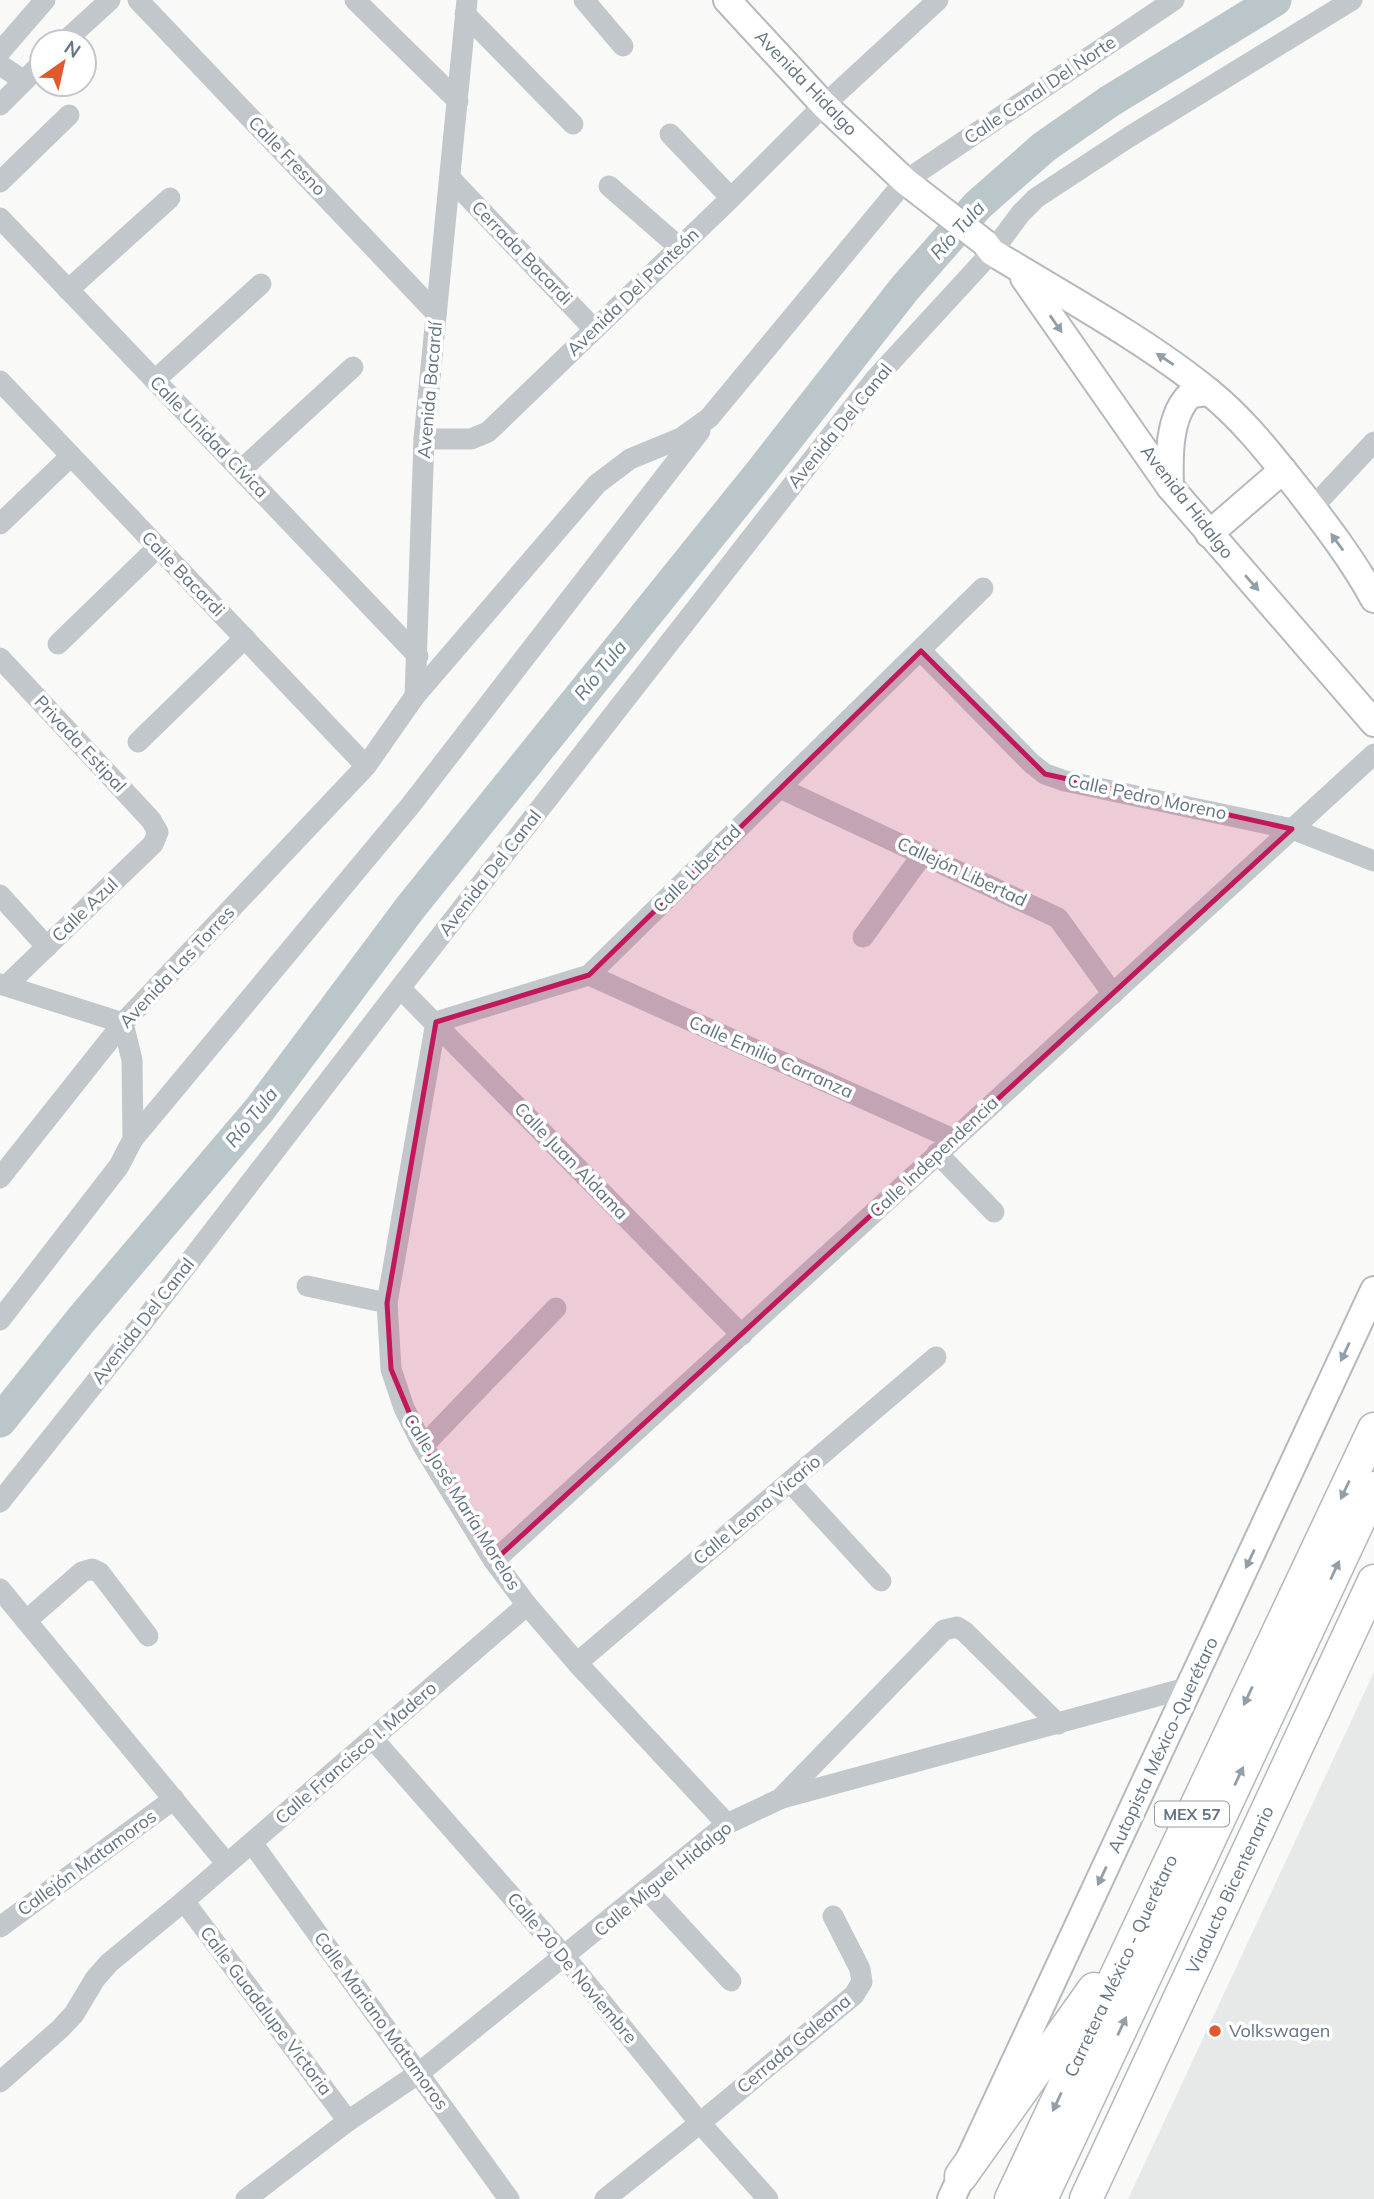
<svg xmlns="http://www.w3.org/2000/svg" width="1374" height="2199" font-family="Mulish,sans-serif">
	<rect width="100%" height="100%" fill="#f9f9f7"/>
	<path fill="#e7e8e8" d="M1374,1672V2199H1128Z"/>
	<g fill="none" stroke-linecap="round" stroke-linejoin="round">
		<path stroke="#bbc6cb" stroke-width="33" d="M0,1421L81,1320L260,1109L410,908L761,472L905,288L978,205L1044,147L1110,101L1275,0"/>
		<defs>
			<g id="major">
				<path d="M727,0L824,105L905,181L985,243L992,252C1062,295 1144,339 1208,391C1243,419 1270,454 1298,489C1325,524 1353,560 1374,599"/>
				<path d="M1024,278L1170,487L1374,723"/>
				<path d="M1170,487C1169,458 1168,415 1191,394L1209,392"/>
				<path d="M1209,534L1283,470"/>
				<path d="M951,2199L1374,1290"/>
			</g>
			<g id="highway">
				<path d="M961,2176L1094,1989"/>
				<path d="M1011,2199L1374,1429"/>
				<path d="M1041,2199L1374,1488"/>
				<path d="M1086,2199L1374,1581"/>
			</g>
		</defs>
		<use href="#major" stroke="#b4b9bd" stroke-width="30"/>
		<use href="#highway" stroke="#b3b8bc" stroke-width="35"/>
		<g stroke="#c2c7cb" stroke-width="21">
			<path d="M138,0L436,313"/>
			<path d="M355,0L458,101"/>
			<path d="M584,0L623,46"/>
			<path d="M465,14L573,124"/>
			<path d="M64,42L110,0"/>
			<path d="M0,52L45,0"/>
			<path d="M0,65L23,80"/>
			<path d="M0,105L42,63"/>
			<path d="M670,134L731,198"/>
			<path d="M450,178L594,329"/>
			<path d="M0,182L69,115"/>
			<path d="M609,186L679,247"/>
			<path d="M0,218L418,656"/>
			<path d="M68,290L170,198"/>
			<path d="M155,380L261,284"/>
			<path d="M0,381L366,766"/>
			<path d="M424,439H471L488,432L731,198L824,105L938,0"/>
			<path d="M241,470L353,367"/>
			<path d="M1312,508L1374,442"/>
			<path d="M0,524L71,456"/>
			<path d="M58,644L158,547"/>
			<path d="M921,651L1031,763L1045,774L1065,781L1292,829L1374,861"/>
			<path d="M0,658L151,820L158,832L153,844L7,985"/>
			<path d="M415,696L424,439L467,0"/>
			<path d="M138,742L245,638"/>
			<path d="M780,788L1058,918L1113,994"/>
			<path d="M0,895L47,947"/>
			<path d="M863,937L923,854"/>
			<path d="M589,975L953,1139"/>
			<path d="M0,984L123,1023L132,1060L133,1139L119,1166L0,1320"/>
			<path d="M400,988L742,1335"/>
			<path d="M133,1139L410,806L700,431"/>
			<path d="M937,1153L994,1212"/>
			<path d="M0,1178L123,1023L366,766L415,696L597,484L630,459L681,438L709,418L905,181L1174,0"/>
			<path d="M307,1286L387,1303"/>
			<path d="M423,1446L556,1308"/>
			<path d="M790,1482L881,1581"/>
			<path d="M0,1502L137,1330L400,988L876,378L992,252L1021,213L1036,198L1129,137L1352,0"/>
			<path d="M494,1561L1374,754"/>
			<path d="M0,1589L227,1864"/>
			<path d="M26,1621L82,1572L92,1569L100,1573L148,1636"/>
			<path d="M577,1663L936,1357"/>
			<path d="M373,1739L565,1957L700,2123L768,2199"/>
			<path d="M782,1797L944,1630L957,1627L965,1632L1058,1724"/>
			<path d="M727,1824L577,1663L527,1605L494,1561L423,1446L404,1408L391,1369L387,1303L436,1022L589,975L983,588"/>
			<path d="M252,1843L509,2199"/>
			<path d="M647,1890L731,1981"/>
			<path d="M184,1901L348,2121"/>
			<path d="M0,1927L174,1799"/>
			<path d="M0,2082L60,2029L74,2014L95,1979L109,1963L184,1901L527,1605"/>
			<path d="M246,2199L348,2121L419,2073L727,1824L782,1798L1190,1687"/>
			<path d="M605,2199L700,2123L854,1995L862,1982L860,1969L833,1916"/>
		</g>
		<use href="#major" stroke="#fff" stroke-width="26"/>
		<use href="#highway" stroke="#fff" stroke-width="32"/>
	</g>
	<defs><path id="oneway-solid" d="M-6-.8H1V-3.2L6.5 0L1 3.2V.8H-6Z" transform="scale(1.75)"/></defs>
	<g fill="#929ea8">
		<use href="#oneway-solid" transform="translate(1056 324) rotate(55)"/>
		<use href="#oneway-solid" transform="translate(1165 359) rotate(-146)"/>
		<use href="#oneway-solid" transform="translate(1337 542) rotate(-126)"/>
		<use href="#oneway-solid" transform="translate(1252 583) rotate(49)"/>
		<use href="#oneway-solid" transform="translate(1345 1352) rotate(115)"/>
		<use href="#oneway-solid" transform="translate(1345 1490) rotate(115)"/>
		<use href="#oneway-solid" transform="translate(1250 1559) rotate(115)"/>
		<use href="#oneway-solid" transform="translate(1335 1570) rotate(-65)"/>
		<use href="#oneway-solid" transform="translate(1248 1696) rotate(115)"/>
		<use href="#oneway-solid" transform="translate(1239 1776) rotate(-65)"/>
		<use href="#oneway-solid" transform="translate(1102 1876) rotate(115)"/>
		<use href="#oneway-solid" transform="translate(1122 2026) rotate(-65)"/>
		<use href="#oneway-solid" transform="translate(1057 2102) rotate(115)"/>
	</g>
	<path fill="#c2185b" fill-opacity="0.2" stroke="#c2185b" stroke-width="5" stroke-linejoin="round" d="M921,651L1045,774L1292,829L494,1561L423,1446L391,1369L387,1303L436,1022L589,975Z"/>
	<circle fill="#e3592d" stroke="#fff" stroke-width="2.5" cx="1215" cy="2031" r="7"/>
	<g text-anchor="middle" stroke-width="7" stroke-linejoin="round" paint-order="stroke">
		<rect fill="#fff" stroke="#929ea8" stroke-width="2" x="1155" y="1801.5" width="74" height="25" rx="5"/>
		<g font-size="16" font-weight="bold" fill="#647482">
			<text x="1192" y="1820">MEX 57</text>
		</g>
		<g font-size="18" fill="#647482" stroke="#fff">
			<text transform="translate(806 83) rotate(46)" y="6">Avenida Hidalgo</text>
			<text transform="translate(1040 90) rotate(-34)" y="6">Calle Canal Del Norte</text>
			<text transform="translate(287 156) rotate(46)" y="6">Calle Fresno</text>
			<text transform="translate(522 253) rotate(46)" y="6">Cerrada Bacardi</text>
			<text transform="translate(633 292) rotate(-44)" y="6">Avenida Del Panteón</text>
			<text transform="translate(430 390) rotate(-85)" y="6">Avenida Bacardí</text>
			<text transform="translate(840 426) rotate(-51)" y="6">Avenida Del Canal</text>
			<text transform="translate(209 437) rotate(46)" y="6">Calle Unidad Cívica</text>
			<text transform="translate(1187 502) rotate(52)" y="6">Avenida Hidalgo</text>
			<text transform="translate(183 574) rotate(46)" y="6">Calle Bacardi</text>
			<text transform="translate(80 744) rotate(47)" y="6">Privada Estipal</text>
			<text transform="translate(1147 797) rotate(12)" y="6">Calle Pedro Moreno</text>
			<text transform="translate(697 869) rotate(-45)" y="6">Calle Libertad</text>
			<text transform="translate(962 872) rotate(25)" y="6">Callejón Libertad</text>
			<text transform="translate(490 873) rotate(-52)" y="6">Avenida Del Canal</text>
			<text transform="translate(85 910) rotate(-44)" y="6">Calle Azul</text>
			<text transform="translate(177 967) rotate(-47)" y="6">Avenida Las Torres</text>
			<text transform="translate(771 1057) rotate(24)" y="6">Calle Emilio Carranza</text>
			<text transform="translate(934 1157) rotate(-43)" y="6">Calle Independencia</text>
			<text transform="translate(571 1161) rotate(46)" y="6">Calle Juan Aldama</text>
			<text transform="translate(143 1321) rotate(-52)" y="6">Avenida Del Canal</text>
			<text transform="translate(462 1502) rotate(58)" y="6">Calle José María Morelos</text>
			<text transform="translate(757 1510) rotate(-40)" y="6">Calle Leona Vicario</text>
			<text transform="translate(1163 1745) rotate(-65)" y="6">Autopista México-Querétaro</text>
			<text transform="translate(356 1753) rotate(-41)" y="6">Calle Francisco I. Madero</text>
			<text transform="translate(87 1863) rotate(-36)" y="6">Callejón Matamoros</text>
			<text transform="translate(663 1879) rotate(-39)" y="6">Calle Miguel Hidalgo</text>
			<text transform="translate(1230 1890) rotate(-65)" y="6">Viaducto Bicentenario</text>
			<text transform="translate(1121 1966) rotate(-65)" y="6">Carretera México - Querétaro</text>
			<text transform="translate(572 1968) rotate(50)" y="6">Calle 20 De Noviembre</text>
			<text transform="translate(266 2011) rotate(53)" y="6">Calle Guadalupe Victoria</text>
			<text transform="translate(381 2021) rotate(54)" y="6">Calle Mariano Matamoros</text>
			<text transform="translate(794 2044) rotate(-40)" y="6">Cerrada Galeana</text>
		</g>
		<g font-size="18" fill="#647482" stroke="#fff" text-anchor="start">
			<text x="1229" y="2037">Volkswagen</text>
		</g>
		<g font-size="19" font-style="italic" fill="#647a83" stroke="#fff">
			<text transform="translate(957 230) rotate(-48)" y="7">Río Tula</text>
			<text transform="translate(600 670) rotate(-51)" y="7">Río Tula</text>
			<text transform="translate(251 1117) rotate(-51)" y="7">Río Tula</text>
		</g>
	</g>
	<g transform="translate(63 63) rotate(34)"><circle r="33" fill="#ffffff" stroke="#c1c7cd" stroke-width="2"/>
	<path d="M0-5L12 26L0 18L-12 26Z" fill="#e3592d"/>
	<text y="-10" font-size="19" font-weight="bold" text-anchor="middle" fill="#647482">N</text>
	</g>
</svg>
